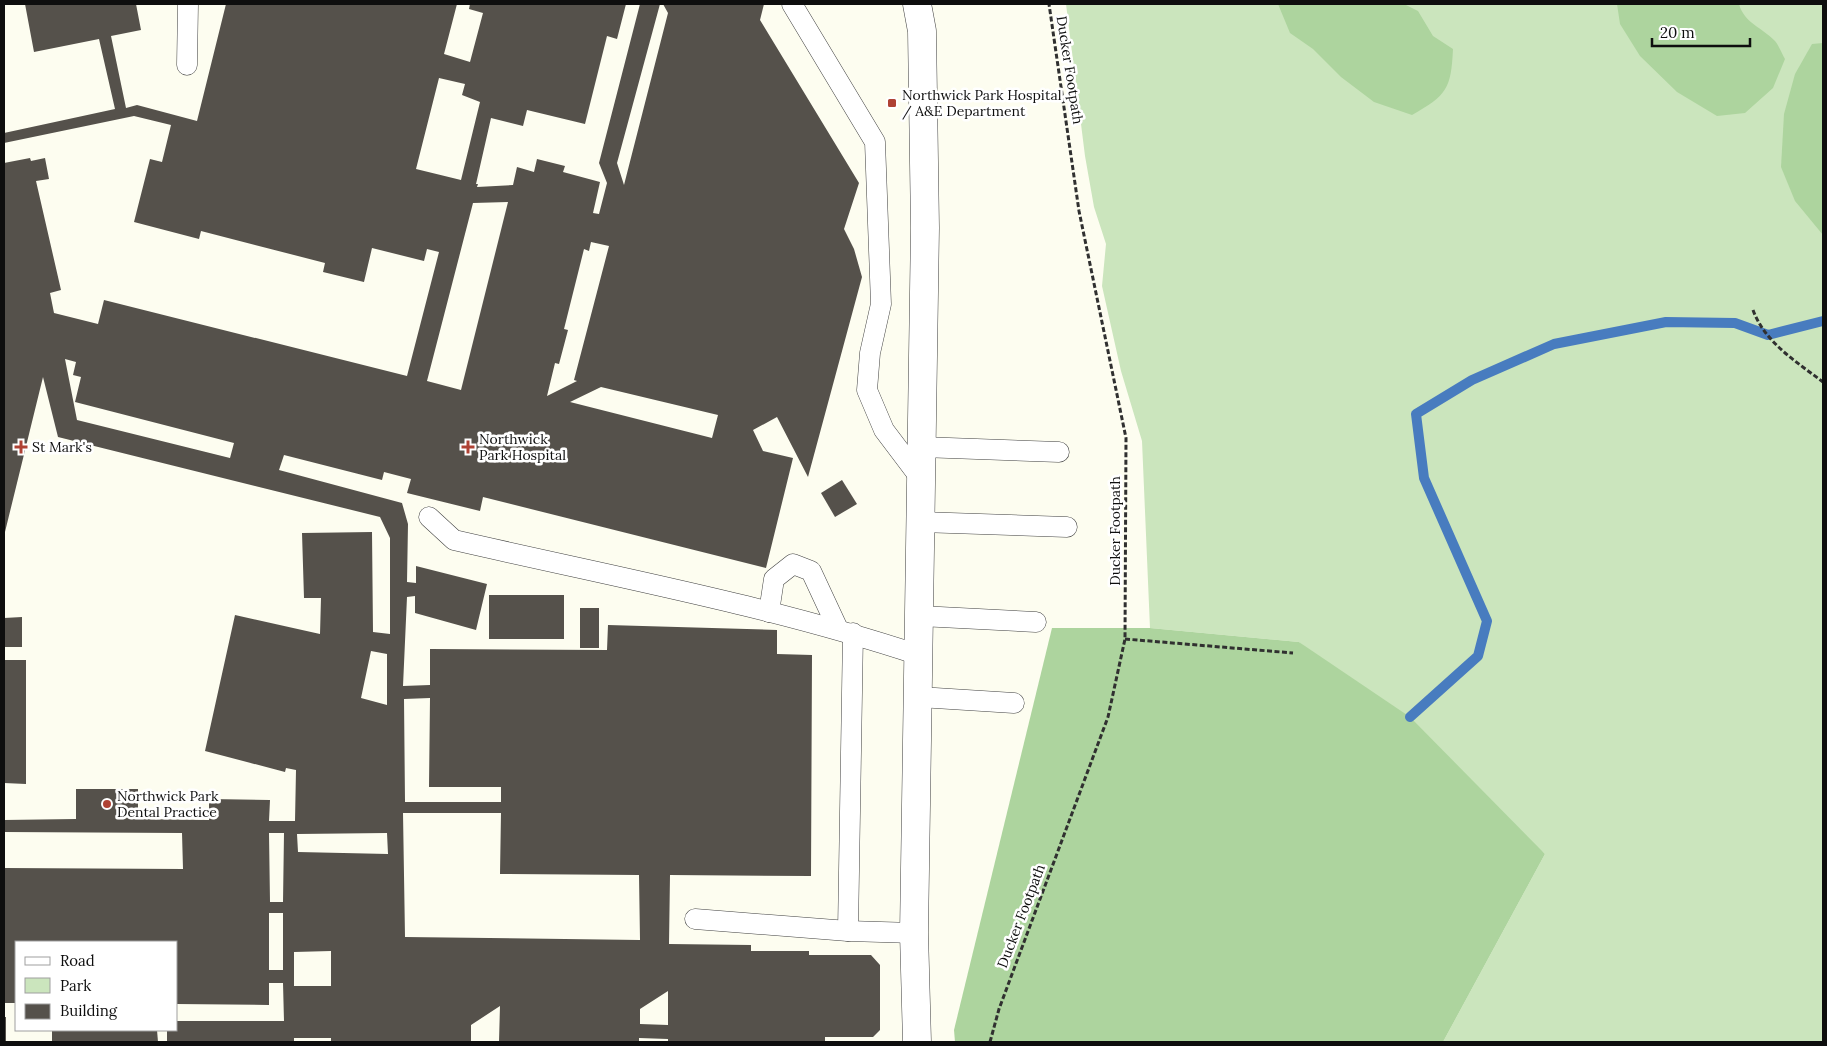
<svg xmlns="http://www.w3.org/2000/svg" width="1827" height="1046" font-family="Lora,serif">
	<rect width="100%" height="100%" fill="#fdfdf0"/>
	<path fill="#cbe5bd" d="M1066,4H1823V1042H1443L1545,854L1299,642L1150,628L1142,441L1121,371L1102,286L1106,244L1094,207L1085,156Z"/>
	<g fill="#add49e">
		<path d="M1278,4H1404L1418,11L1433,36L1453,49C1451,89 1447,95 1412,115L1374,102L1341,77L1313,49L1290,33Z"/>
		<path d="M1617,4H1739C1744,23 1763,28 1775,41C1779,46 1782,54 1785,59L1773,88L1745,113L1717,116L1677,92L1640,56L1620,24Z"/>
		<path d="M1823,43V235L1795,201L1781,167L1784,114L1795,74L1812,44Z"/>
		<path d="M1052,628H1150L1299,642L1410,717L1545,854L1443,1042H955L954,1030Z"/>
	</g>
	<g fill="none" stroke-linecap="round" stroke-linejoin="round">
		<path stroke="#487cbf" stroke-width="10" d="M1410,717L1478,656L1487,621L1424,478L1416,414L1472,380L1554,344L1666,322L1735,323L1768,335L1823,321"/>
	</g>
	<g fill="#55514b" fill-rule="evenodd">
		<path d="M25,4H136L141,30L111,36L126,108L137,105L197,121L226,4H457L444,54L470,62L483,13L469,9L470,4H626L617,39L607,36L585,124L527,110L523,126L491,118L476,184H478L477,187L513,185L517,167L534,172L537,159L565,166L563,172L600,182L593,213L599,214L607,183L599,163L640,4H660L617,163L624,185L668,13L663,4H764L760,20L859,183L844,229L854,249L862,277L808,477L777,417L753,430L763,451L793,458L766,568L483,497L480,511L407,493L411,479L384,472L382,480L284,455L279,470L402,503L408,524L407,582L416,583V566L487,584L476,630L415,613V596L407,597L403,686L430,685V649L607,650L608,625L777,630V654L812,655L811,876L670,875L669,944L751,945V951H809V955H871L880,965V1030L873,1037H825V1042H668V1039L639,1038V1042H499L500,1006L471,1025V1042H331V1038H294V1042H167V1030H176V1021H284L283,983H269V1005L176,1004V942H16V1003H4V868L183,869L182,833L4,832V820L76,819V789H138V819L209,820V799L270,800L269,821H295L296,770L286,768L285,772L205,751L235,615L320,634L321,598H304L302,533L372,532L373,632L390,634V538L380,517L58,437L43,377L4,536V163L30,158L31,161L45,158L49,179L36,181L61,290L50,293L54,313L98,324L104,300L407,376L439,252L427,249L424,261L372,248L364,282L323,272L325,263L201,231L199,239L134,222L150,159L162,162L171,125L134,116L4,143V133L115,109L99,39L34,52ZM439,78L465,84L462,95L480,102L461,180L416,169ZM508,202L461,390L427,381L473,203ZM591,242L609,246L574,380L577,381L547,396L555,363L559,364L568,330L564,329L584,249L589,251ZM65,359L76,362L73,375L81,377L75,402L234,443L230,458L77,420ZM601,387L718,415L712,438L570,402ZM371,651L387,654V705L361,698ZM430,698L429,787H501V802H405L404,699ZM403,813H501L500,874L639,875L640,940L405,937ZM269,833H284L283,902H270ZM387,833L388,854L298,852L297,834ZM269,913H283V970H269ZM331,951V986H294V952ZM668,991V1025L640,1024V1009Z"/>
		<path d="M842,480L857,504L835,517L821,493Z"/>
		<rect x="489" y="595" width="75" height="44"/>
		<rect x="580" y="608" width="19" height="40"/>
		<path d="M22,617V647H4V618Z"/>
		<path d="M4,660H26V784L4,783Z"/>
		<rect x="4" y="1017" width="2" height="25"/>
		<path d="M52,1030H157L158,1042H52Z"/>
	</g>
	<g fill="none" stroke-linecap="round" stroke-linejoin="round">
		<defs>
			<g id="lane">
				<path d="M792,4L875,142L881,304L870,353L867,390L884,430L921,479"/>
				<path d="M187,65L188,4"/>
				<path d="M921,447L1059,452"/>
				<path d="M429,517L454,540C610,576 768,605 919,655"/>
				<path d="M920,522L1067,527"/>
				<path d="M769,612L774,579L793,564L811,571L838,629"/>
				<path d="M920,616L1036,622"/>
				<path d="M919,697L1014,703"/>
				<path d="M695,919L848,931L914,933"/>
				<path d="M848,931L853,633"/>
			</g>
			<path id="street" d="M917,4L922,31L925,228L914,933L917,1042"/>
		</defs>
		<use href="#lane" stroke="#414141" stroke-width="21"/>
		<use href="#street" stroke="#414141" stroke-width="29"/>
		<g stroke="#303030" stroke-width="3" stroke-dasharray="5 2.5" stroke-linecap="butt">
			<path d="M1753,310C1765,343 1797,362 1823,382"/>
			<path d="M1125,639L1293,653"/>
			<path d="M990,1042L999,1009L1108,717L1125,639L1126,438L1079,211L1049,4"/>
		</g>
		<use href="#lane" stroke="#fff" stroke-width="20"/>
		<use href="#street" stroke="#fff" stroke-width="28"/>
	</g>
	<g fill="#af4234" stroke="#fff" stroke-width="2">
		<rect x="887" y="98" width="10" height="10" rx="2.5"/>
		<path d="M18.5 439.5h5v5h5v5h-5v5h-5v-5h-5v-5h5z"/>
		<path d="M465.5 439.5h5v5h5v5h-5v5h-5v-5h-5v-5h5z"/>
		<circle cx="107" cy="804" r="5"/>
	</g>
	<g text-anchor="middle" stroke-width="5" stroke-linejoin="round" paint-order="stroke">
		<g font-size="14" fill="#0e0e0e" stroke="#fff">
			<text transform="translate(1070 70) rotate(81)" y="5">Ducker Footpath</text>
			<text transform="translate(1115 531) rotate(-90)" y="5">Ducker Footpath</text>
			<text transform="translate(1021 916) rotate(-69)" y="5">Ducker Footpath</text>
		</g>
		<g font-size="14" fill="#0e0e0e" stroke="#fff" text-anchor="start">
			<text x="902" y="100">Northwick Park Hospital<tspan x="902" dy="16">/ A&amp;E Department</tspan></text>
			<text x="479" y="444">Northwick<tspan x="479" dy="16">Park Hospital</tspan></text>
			<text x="32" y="452">St Mark's</text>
			<text x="117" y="801">Northwick Park<tspan x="117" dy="16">Dental Practice</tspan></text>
		</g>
	</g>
	<rect width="1827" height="1046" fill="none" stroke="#0e0e0e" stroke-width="10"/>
	<rect x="15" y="941" width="162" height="90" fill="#ffffff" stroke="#9f9f9f"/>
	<rect x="25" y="957" width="25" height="8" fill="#ffffff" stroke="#9f9f9f"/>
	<text x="60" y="966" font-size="15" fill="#0e0e0e">Road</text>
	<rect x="25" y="978" width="25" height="15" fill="#cbe5bd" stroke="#9f9f9f"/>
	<text x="60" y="991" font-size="15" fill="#0e0e0e">Park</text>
	<rect x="25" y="1004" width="25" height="15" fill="#55514b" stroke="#9f9f9f"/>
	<text x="60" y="1016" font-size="15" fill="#0e0e0e">Building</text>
	<path d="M1652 38v8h98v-8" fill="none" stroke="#0e0e0e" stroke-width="2.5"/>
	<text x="1660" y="38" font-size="15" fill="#0e0e0e" stroke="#ffffff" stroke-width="4" paint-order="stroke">20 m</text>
</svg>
